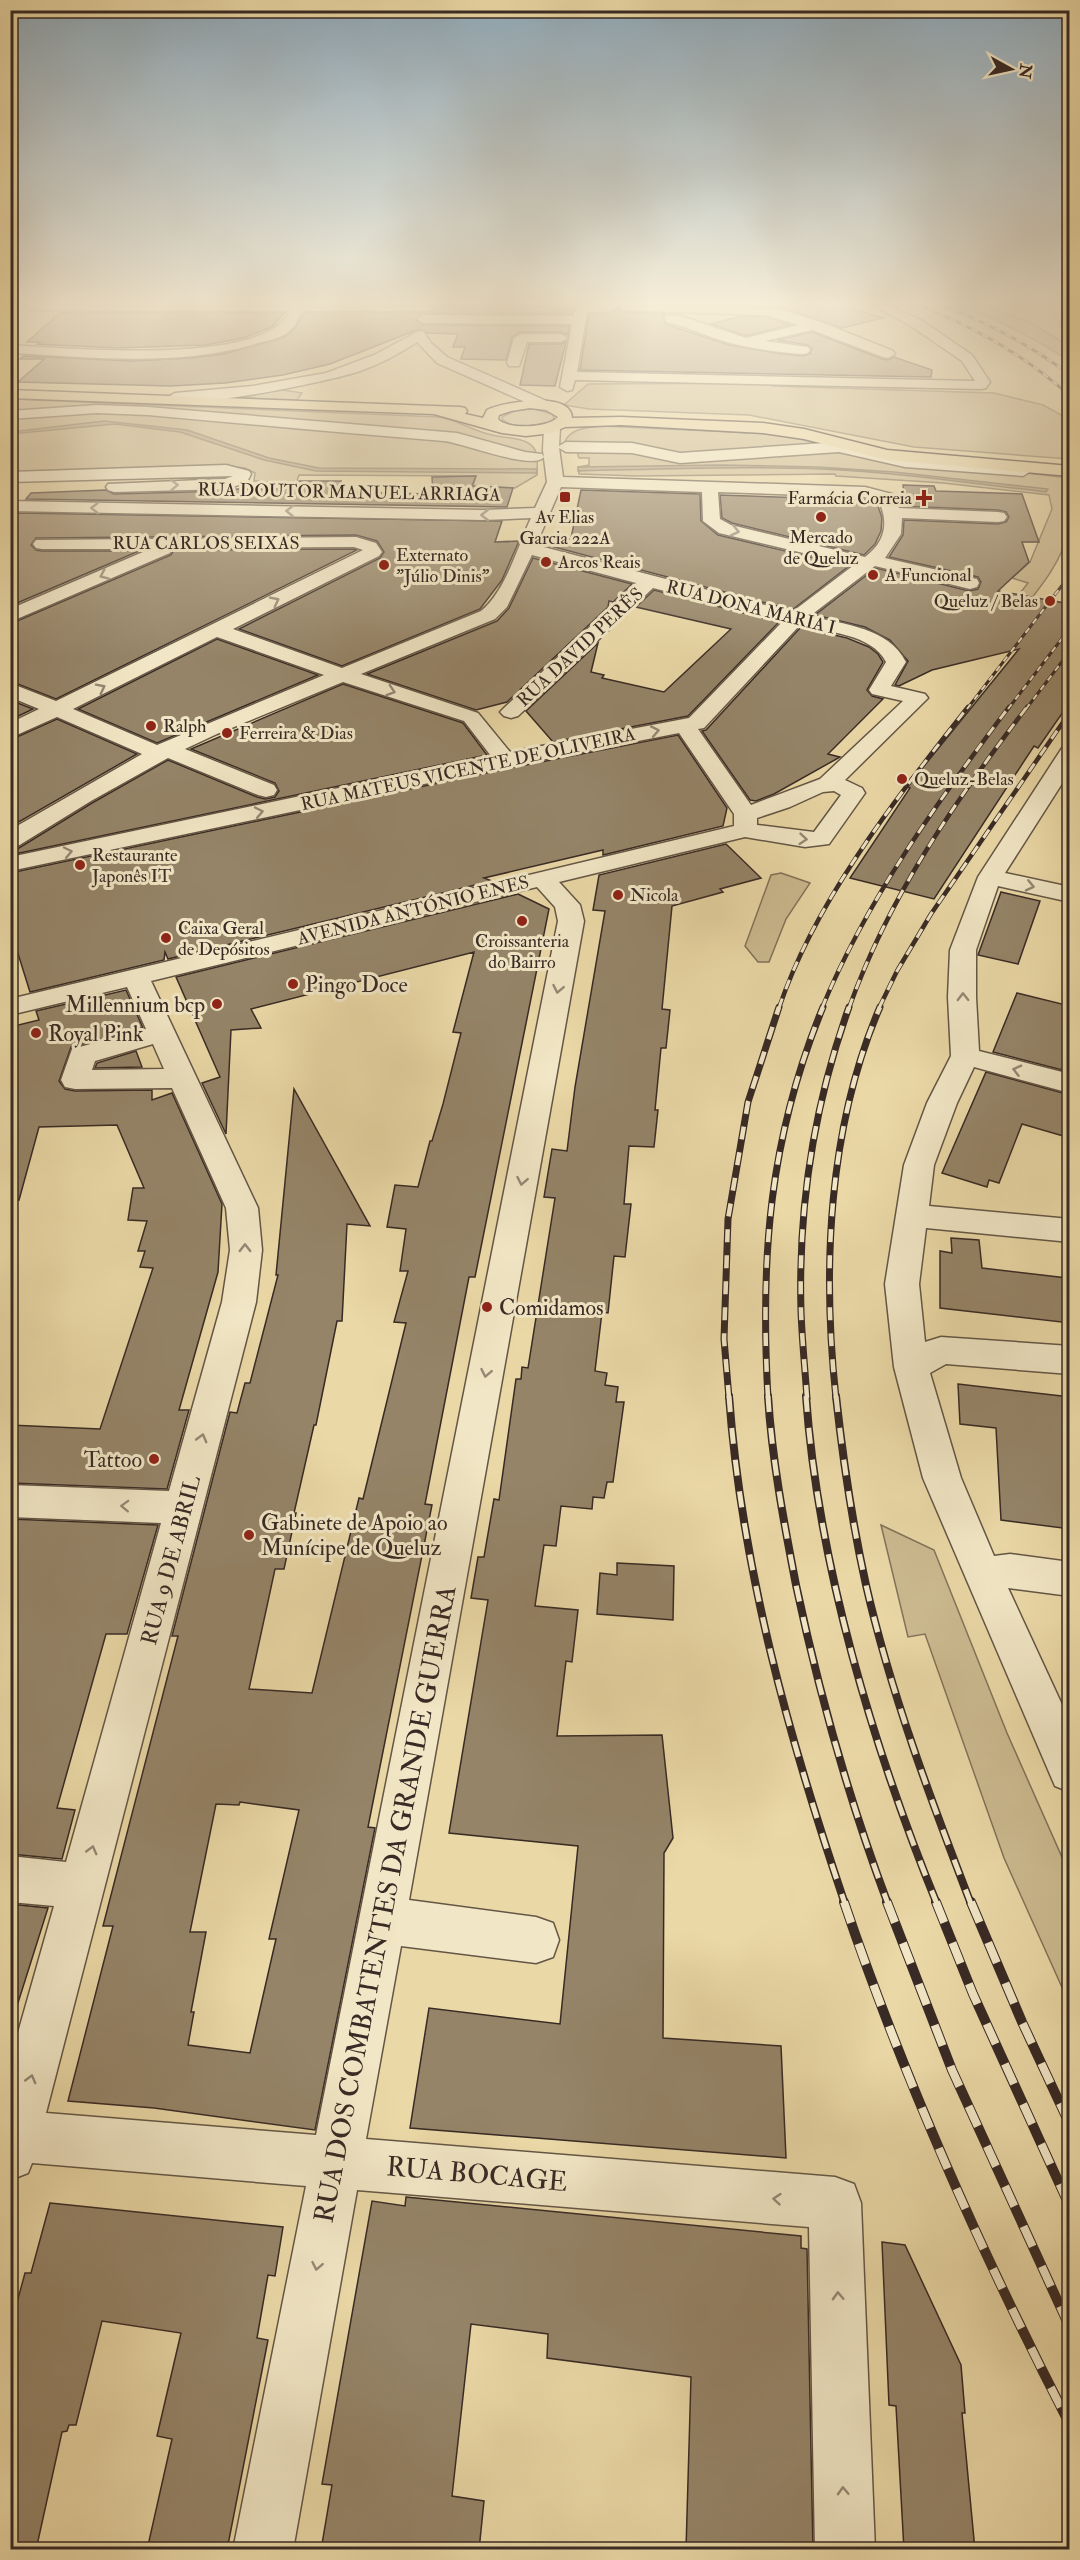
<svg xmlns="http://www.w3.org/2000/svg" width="1080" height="2560" font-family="'IM FELL Double Pica',serif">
	<rect width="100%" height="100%" fill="#ead8a6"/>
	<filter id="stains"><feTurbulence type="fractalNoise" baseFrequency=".00333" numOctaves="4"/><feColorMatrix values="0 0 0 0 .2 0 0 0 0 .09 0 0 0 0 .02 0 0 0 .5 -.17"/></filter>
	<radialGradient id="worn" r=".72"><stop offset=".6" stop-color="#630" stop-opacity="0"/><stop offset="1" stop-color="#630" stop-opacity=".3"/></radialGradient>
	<g fill="#ccba90" stroke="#82725a" stroke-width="1.5">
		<path d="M944,300H974L1033,324L1069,346V361C1030,335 989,315 944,300Z"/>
		<path d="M767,383L773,386L994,393L1043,405L1063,416L1069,430V459L914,447L749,415L589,409L564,405L588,384Z"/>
		<path d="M284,390L302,393L297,400L227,397Z"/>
		<path d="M11,399L439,417C458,420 473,431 492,435C504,438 524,437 533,447C539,454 537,467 537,475L515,488L473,486L476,476L299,475L296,484L254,481L255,473L245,468L218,465L11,472Z"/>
		<path d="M534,409L553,414L554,420C541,429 514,430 502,419V417L517,410Z"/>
		<path d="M601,426L773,434L807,440L844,451L1069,478C1069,494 1073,514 1069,529C1062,565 1033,596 1011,624L998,621L1028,583L1012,578L1030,562L1052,509L1049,495L943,483L836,476L835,474L636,476L579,474L578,467L589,465V458H579L575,445L564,443C571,428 585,428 601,426Z"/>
		<path d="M781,873L810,883L786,919L769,962H758L745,946L771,875Z"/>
		<path d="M881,1525L934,1550L1007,1733L1069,1873V2003L1004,1858L925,1634L908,1637Z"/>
	</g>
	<g fill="#ad9d7a" stroke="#7e6f58" stroke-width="1.5">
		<path d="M104,421L187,430L269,458L319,468L537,469V473L316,471L264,460L180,432L115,424L11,434V432Z"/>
		<path d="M722,465L818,467L894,472L1048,489L1046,492C971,483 895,472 820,469C739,466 658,469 578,471V467Z"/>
	</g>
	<g fill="#958468" stroke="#382a25" stroke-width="1.5" fill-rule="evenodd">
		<path d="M76,300H292L75,301Z"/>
		<path d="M812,300H824L883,318L842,328L781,307Z"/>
		<path d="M434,305L564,307L574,308L572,314L429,313L436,308Z"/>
		<path d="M618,309L621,312L666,314L663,318L665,324L729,345L782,354L803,356L810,354L812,349L808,345L777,340L812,332L882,359L888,360L894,357L932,370L931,377L580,370L589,314L611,313Z"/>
		<path d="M60,313L69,312L285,313L272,327L243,338L205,345L116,348L37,344L40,342H27Z"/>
		<path d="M304,313H422L415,320L423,325L569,326L568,335L561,332H520L512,337L506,360L461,359L465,347H453L458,334L427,333L419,329L330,364L283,375L225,383L171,386L18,382L44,359H20L23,356L132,361L192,358L223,354L284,337L296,327Z"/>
		<path d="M742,316L766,317L790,325L746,336L711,324Z"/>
		<path d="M566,342L555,386L520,385L529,344H561Z"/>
		<path d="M476,476L472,486L513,488L507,507L26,499L31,493L106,490L114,494L227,491L236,489H292L299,481H341L336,492L433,494L432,477Z"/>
		<path d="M903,485L934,486L936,491L1022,494L1039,542H1022L1029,562L998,591L1070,604V702L1038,748L1034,746L934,899L850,878L910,788L907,787L1019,649L932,670L899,686L895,685L908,661L890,640L865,627L815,615L876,568L969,591L978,589L981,582L978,577L889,557L903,535L904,520L998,524L1006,522L1009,517L1006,512L998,510L900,506L898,501H905Z"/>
		<path d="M581,490L700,494L701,521L718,535L849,566L792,610L539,543L540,541L568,540L571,538Z"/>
		<path d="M720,495L866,500L877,503L882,518L881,531L875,544L864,555L732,523L722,518Z"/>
		<path d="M16,513L502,521L495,542L519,541L502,580L480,609L342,666L239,629L380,558L384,552L377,541L356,535L36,538L31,545L36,550L42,551H139L10,606V521Z"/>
		<path d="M354,549L357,550L56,699L10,681V624L171,555L174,550Z"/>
		<path d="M533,558L632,584L613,602L609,601L608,607L507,702L476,710L367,674L497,621L509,608Z"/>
		<path d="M654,590L779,622L688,716L553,742L526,711L598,643L591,672L604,675L602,678L664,692L731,629L636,607Z"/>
		<path d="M801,627L847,638L869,647L878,654L883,662L867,690L872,696L883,699L828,754L840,757L774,794L756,801L750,800L702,731L706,730Z"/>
		<path d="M217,639L318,675L157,743L78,709Z"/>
		<path d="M343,684L463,723L487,755L10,855V850L19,848L92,803L168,760L257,797L265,799L275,797L279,791L275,783L191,749Z"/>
		<path d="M10,700L33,709L10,720Z"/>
		<path d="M57,719L137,754L10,827V740Z"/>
		<path d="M678,735L727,808L723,826L603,855V850L484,878L492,881L168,959L165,952L164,960L30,992L10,928V873L505,769Z"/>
		<path d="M726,844L761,878L720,889L723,892L672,906L662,1009L670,1010L666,1048H661L655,1110H658L654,1147L629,1146L624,1204H631L625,1257L614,1256L608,1313L602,1312L595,1371L607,1373L605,1385L618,1387L616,1402H624L613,1482H607L604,1498L593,1497L592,1509L561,1506L556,1546L544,1545L535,1606L578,1610L572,1662L566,1661L557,1736L662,1735L673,1838L664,1853L663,2038L781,2046L786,2158L410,2128L429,2008L560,2024L578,1846L449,1833L488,1600L471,1598L478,1557H484L494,1499L499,1500L516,1379H521L522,1367L528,1368L555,1198L544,1197L552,1149L567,1151L575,1087L605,911L593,910L599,875Z"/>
		<path d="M1001,892L1040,901L1018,964L978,955Z"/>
		<path d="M518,894L549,909L475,1277H469L425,1504L432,1505L368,1827L375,1828L315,2130L154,2108L68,2101L113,1926H103L178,1636H172L230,1412L237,1413L245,1383H250L278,1275H276L294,1089L370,1226L347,1224L342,1321H337L316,1425H314L294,1513H296L284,1569H275L249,1689L312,1693L359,1498L363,1499L406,1323L394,1322L408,1271H400L406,1229L387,1227L395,1185L418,1187L430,1141H432L443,1104L461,1033L453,1032L474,952L251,1009L261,1028L231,1030L226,1134L202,1083L220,1077L176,977ZM240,1802L299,1810L269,1939H276L250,2053L188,2045L194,2012H191L206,1932H190L216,1804L239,1805Z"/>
		<path d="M126,990L143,1028L71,1047L59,1081L65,1089L75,1091L152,1090V1100L172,1093L222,1204L218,1272L179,1410H189L167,1489L10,1483V1425L100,1429L153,1268L140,1267L145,1251H138L147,1221L128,1220L133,1188H144L117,1125L39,1127L19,1200L10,1198V1027L39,1020L36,1011Z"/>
		<path d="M1017,993L1070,1006V1072L993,1052Z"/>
		<path d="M136,1051L142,1067L95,1068L97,1063Z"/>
		<path d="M986,1072L1070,1095V1138L1022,1124L999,1183L989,1180L987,1187L942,1173Z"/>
		<path d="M951,1238L979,1240L982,1268L1067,1278L1070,1323L940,1308V1251L952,1253Z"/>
		<path d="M958,1384L1070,1397V1529L1001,1520L996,1428L960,1424Z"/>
		<path d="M10,1519L158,1525L127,1634H106L57,1808L75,1810L62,1859L10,1854Z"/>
		<path d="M617,1563L674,1566L673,1620L597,1614L600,1573L617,1575Z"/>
		<path d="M10,1904L48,1908L17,2006L10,2005Z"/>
		<path d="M406,2197L801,2236V2248L807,2249L813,2550H686L691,2377L547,2358L548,2334L471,2324L452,2496L484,2501L479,2550H321L332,2485L322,2484L372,2201L405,2206Z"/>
		<path d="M50,2203L283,2227L275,2276L268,2275L257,2338L268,2340L227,2550H147L172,2439L157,2436L181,2333L102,2321L76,2425H69L67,2431L62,2432L36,2550H10V2309L15,2310L25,2273H31Z"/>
		<path d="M882,2242L905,2245L961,2365L965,2413H962L975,2550H904L896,2406L889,2405Z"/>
	</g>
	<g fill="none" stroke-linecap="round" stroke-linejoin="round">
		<defs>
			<g id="minor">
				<path d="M294,300H306L305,303H428L434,307L428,311H302C299,319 294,327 287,333C277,340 263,341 252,345C173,367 91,357 10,353V345C64,348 266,367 290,311L30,310L28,307L30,304L34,303H292Z"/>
				<path d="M606,300H618L617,307L611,311L587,312L577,372L975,381L962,361L911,326L863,300H878L921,320L972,355L990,382L986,388L981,389L575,380L572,390L567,391L560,387L572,324L423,323L417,319L423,315L573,316L577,307L591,303H605Z"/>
				<path d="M625,303L779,309L821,322L893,351L895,354L888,358L883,357L812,330L765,341L808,347L810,350L808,353L803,354C775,352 746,348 720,340C702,334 685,326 666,322L665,319L666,316L678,315L746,338L799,325L766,315L621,310L619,307Z"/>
				<path d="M1066,319H1070V327L1061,326L1060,323Z"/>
				<path d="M419,331L424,332L431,343L447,357L551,403L553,406L551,409H541L437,363L417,342C399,354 380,364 360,371C335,380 182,413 168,397L175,393L253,386L326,373L374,355Z"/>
				<path d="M521,334H561L568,338L561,342H527L519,366H509L507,363L514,338Z"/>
				<path d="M97,405L148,407L457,433L525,452L542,454L544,457C533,471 463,443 444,441C345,433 247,424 148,415L97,413L10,419V411Z"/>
				<path d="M552,423L560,428L559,446L566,442L632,443L680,453L839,442L905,457L1023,466L1031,471L1023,476L905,467L839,452L680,463L632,453L566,452L559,448L563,477L865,487L892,494L899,508L998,512L1004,513L1007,517L1004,521L998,522L902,518L901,534L885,558L977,579L979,583L977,587L970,589L875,566L810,616C845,625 888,627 906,662L891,686L925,694L928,698L845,780L862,788L865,793L829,844L805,847L745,837L559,882L580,905L584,921L409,1900L536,1917L553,1923L559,1940L553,1957L536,1963L401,1946L366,2139L835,2177L854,2184L861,2203L875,2550H815L809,2227L357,2190L293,2550H233L306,2186L32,2163L28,2173L10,2180V2061L54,1906L10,1902V1856L66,1862L161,1523L10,1517V1485L169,1491L222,1302L230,1250L226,1208L172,1088L75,1089L65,1087L61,1080L72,1049L146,1029L127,987L10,1015V999L734,826V814L679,733L505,767L10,871V857L491,756L464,721L343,682L217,734L185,749L274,785L277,790L274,795L266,797L258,795L168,758L91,801L18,846L10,848V830L142,754L57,717L10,738V723L39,709L10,697V683L56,701L363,550L354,547L172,548L170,553L10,622V609L150,549H42L36,548L33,544L36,540L356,537L376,543L382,552L379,556L233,629L342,668L481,611C505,592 518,546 531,518L483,520L10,511V501L483,510L535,508L547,482L543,450L544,428ZM561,487L702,492L703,521L719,533L854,565L792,612L536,545ZM718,492L864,497L879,501C889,524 885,542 865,557L731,525L720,519ZM532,555L636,583L504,708L500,712L504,716L511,718L518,716L653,588L783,621L689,718L510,752L478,713L361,674L495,619L507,607ZM800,625C827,632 872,634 886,662L869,690L872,694L903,701L820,779L751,805L698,729L704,728ZM217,637L324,675L157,745L73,709ZM834,791L841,795L814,832L757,825V818L790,807L823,792ZM537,887L555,907L558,921L316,2135L46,2113L256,1302L262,1250L258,1208L151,981ZM153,1044L164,1069L92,1070L95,1061Z"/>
				<path d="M226,465L249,471L251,474L247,482L227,489L114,492L108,490L106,487L108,484L225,479L233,476L10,482V472Z"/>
				<path d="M1070,747V771L1005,873L1070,887V902L998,886L976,950V997L979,1051L1070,1074V1093L974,1067L957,1103L934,1165L929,1206L1070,1219V1242L926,1228L919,1284L925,1342L941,1337L1070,1346V1374L946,1364L930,1373L961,1478L994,1556L1010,1554L1070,1562V1596L1008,1588L1070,1722V1792L1055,1786L923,1478L894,1367L885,1284L904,1165L927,1103L951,1056L948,997L950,950L978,877L1062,748Z"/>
			</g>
			<path id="major" d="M10,390L460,407L465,408L467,411L465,414L483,418L487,410C503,402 571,390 572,418L621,417L763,423L804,429L887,450L1070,466V476L887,460L804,439L763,433L621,425L565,427L552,433L526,436L502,433L434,414L10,398ZM530,408L546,410L558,417C549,428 507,430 498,419L499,415L511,411Z"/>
		</defs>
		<use href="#minor" stroke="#645645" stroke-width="3"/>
		<use href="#major" stroke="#382a25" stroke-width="3"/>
		<use href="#minor" fill="#f1e6c5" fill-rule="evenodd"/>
		<use href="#major" fill="#ead8a6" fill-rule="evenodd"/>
		<defs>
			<g id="rail-far4">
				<path d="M906,300C967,323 1021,352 1070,396"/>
				<path d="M929,300C980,319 1027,342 1070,375"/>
				<path d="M967,709L1070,575"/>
				<path d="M1008,709L1070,628"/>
				<path d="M1026,709L1070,651"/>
			</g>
			<g id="rail-far3">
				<path d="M779,1008C815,900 898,796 968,707"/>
				<path d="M822,1008C867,899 938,801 1009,707"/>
				<path d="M849,1008C889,896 955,801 1027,707"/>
				<path d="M879,1008L897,971L931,914L1070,712"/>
			</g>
			<g id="rail-far2">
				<path d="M729,1398L724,1339L728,1219L748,1102L779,1007"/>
				<path d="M768,1398C760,1258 769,1138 823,1007"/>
				<path d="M807,1398C805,1369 802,1340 801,1311C798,1207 814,1105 849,1007"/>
				<path d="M836,1398C822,1269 828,1127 880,1007"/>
			</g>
			<g id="rail-far1">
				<path d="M729,1396C742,1571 789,1738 845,1904"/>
				<path d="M768,1396C772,1460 784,1523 796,1585C819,1693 849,1800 888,1904"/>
				<path d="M806,1396C818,1565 873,1747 937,1904"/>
				<path d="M836,1396C843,1460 852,1522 866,1585C891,1694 931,1800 971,1904"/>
			</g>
			<g id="rail">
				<path d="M844,1902C905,2082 983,2256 1070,2425"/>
				<path d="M887,1902L952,2070L1070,2328"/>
				<path d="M936,1902L973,1994L1070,2207"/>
				<path d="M971,1902L1022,2022L1070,2125"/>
			</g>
		</defs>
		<use href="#rail-far4" stroke="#382a25" stroke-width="3"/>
		<use href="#rail-far3" stroke="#382a25" stroke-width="4.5"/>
		<use href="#rail-far2" stroke="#382a25" stroke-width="7"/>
		<use href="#rail-far1" stroke="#382a25" stroke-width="8"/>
		<use href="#rail" stroke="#382a25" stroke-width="10"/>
		<use href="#rail-far4" stroke="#f1e6c5" stroke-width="2" stroke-dasharray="6" stroke-linecap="butt"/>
		<use href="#rail-far3" stroke="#f1e6c5" stroke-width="3" stroke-dasharray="10" stroke-linecap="butt"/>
		<use href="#rail-far2" stroke="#f1e6c5" stroke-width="4.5" stroke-dasharray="13" stroke-linecap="butt"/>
		<use href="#rail-far1" stroke="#f1e6c5" stroke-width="5" stroke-dasharray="16" stroke-linecap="butt"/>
		<use href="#rail" stroke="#f1e6c5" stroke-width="8" stroke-dasharray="22" stroke-linecap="butt"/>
	</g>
	<defs><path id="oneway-chevron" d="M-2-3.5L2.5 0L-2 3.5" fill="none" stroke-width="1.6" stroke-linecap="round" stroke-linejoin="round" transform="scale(1.5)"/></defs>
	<g stroke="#948875">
		<use href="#oneway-chevron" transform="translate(174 485) rotate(-2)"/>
		<use href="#oneway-chevron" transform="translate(95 508) rotate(-179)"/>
		<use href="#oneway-chevron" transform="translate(290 511) rotate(-179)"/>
		<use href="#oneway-chevron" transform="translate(485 515) rotate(180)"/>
		<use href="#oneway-chevron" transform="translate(735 531) rotate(13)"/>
		<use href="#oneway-chevron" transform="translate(104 575) rotate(156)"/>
		<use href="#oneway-chevron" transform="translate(275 601) rotate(-27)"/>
		<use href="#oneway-chevron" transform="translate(101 688) rotate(-27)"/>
		<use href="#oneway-chevron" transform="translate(391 691) rotate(18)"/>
		<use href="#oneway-chevron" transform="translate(655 731) rotate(-11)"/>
		<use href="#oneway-chevron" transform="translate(259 812) rotate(-12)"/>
		<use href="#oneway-chevron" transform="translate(803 839) rotate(5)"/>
		<use href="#oneway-chevron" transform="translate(68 852) rotate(-12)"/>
		<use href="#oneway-chevron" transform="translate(1030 886) rotate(13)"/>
		<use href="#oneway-chevron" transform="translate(558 989) rotate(101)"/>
		<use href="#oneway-chevron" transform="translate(963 997) rotate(-91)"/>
		<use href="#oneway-chevron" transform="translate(1017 1070) rotate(-165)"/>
		<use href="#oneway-chevron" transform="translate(522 1181) rotate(101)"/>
		<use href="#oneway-chevron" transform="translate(245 1248) rotate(-90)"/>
		<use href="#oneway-chevron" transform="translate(486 1373) rotate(101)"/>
		<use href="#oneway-chevron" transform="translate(202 1438) rotate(-75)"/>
		<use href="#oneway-chevron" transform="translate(125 1506) rotate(-178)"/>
		<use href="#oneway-chevron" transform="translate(92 1850) rotate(-75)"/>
		<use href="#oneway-chevron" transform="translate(31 2079) rotate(-75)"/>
		<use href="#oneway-chevron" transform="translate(777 2199) rotate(-175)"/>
		<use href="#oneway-chevron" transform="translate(317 2266) rotate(101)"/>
		<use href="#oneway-chevron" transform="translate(838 2296) rotate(-92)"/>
		<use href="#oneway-chevron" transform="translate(843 2491) rotate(-92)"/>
	</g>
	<linearGradient id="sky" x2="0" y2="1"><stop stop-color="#90abbc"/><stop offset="0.46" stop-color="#f6edd7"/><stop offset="1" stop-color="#f6edd7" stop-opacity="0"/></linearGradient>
	<rect width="1080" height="658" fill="url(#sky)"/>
	<g fill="#8f2418" stroke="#f1e6c5" stroke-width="2">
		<rect x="559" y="491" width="12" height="12" rx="3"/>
		<path d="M921 489h6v6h6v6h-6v6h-6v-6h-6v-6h6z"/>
		<circle cx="821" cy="517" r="6"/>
		<circle cx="546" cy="562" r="6"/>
		<circle cx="384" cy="565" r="6"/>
		<circle cx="873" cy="575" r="6"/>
		<circle cx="1050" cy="601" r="6"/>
		<circle cx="151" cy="726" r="6"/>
		<circle cx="227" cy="733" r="6"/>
		<circle cx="902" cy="779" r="6"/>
		<circle cx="80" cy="865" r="6"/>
		<circle cx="618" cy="895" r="6"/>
		<circle cx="522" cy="921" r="6"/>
		<circle cx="166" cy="938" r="6"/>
		<circle cx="293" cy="984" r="6"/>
		<circle cx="217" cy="1004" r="6"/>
		<circle cx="36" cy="1033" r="6"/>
		<circle cx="487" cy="1307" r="6"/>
		<circle cx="154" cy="1459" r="6"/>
		<circle cx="249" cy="1535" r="6"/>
	</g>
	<g text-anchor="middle" stroke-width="6" stroke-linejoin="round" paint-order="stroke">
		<g font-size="18" fill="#382a25" stroke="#f1e6c5">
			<text transform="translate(349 492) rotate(1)" y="6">RUA DOUTOR MANUEL ARRIAGA</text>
			<text x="206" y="549">RUA CARLOS SEIXAS</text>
			<text transform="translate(751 607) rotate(14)" y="6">RUA DONA MARIA I</text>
			<text transform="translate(580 647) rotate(-43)" y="6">RUA DAVID PERÊS</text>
			<text transform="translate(468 769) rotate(-12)" y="6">RUA MATEUS VICENTE DE OLIVEIRA</text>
			<text transform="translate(413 910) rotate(-14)" y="6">AVENIDA ANTÓNIO ENES</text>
		</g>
		<g font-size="18" fill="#382a25" stroke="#f1e6c5" text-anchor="start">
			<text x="912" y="504" text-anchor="end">Farmácia Correia</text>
			<text x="565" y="523" text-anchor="middle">Av Elias<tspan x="565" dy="21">Garcia 222A</tspan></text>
			<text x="821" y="543" text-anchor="middle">Mercado<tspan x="821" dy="21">de Queluz</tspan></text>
			<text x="396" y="561">Externato<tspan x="396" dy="21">"Júlio Dinis"</tspan></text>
			<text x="558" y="568">Arcos Reais</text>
			<text x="885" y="581">A Funcional</text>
			<text x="1038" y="607" text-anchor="end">Queluz / Belas</text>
			<text x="163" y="732">Ralph</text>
			<text x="239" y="739">Ferreira &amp; Dias</text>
			<text x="914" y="785">Queluz-Belas</text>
			<text x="92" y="861">Restaurante<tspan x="92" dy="21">Japonês IT</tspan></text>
			<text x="630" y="901">Nicola</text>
			<text x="178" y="934">Caixa Geral<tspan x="178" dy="21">de Depósitos</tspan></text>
			<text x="522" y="947" text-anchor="middle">Croissanteria<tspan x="522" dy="21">do Bairro</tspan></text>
		</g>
		<g font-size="22" fill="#382a25" stroke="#f1e6c5" text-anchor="start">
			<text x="305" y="992">Pingo Doce</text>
			<text x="205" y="1012" text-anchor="end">Millennium bcp</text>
			<text x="48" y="1041">Royal Pink</text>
			<text x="499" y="1315">Comidamos</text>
			<text x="142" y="1467" text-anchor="end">Tattoo</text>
			<text x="261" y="1530">Gabinete de Apoio ao<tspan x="261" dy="25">Munícipe de Queluz</tspan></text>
		</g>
		<g font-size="22" fill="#382a25" stroke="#f1e6c5">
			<text transform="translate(170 1560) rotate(-75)" y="8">RUA 9 DE ABRIL</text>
		</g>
		<g font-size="27" fill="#382a25" stroke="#f1e6c5">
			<text transform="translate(385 1904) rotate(-79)" y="9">RUA DOS COMBATENTES DA GRANDE GUERRA</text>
			<text transform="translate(477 2174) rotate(5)" y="9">RUA BOCAGE</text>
		</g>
	</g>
	<rect width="1080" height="2560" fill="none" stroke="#ead8a6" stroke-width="36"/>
	<rect x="12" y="12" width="1056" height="2536" fill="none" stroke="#382a25" stroke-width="3"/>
	<rect x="18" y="18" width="1044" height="2524" fill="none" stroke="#382a25" stroke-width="1.5"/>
	<g transform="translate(1011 69) rotate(98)" stroke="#f1e6c5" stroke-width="4.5" paint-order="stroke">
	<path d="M0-4.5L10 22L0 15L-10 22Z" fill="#382a25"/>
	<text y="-9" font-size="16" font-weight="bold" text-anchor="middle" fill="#382a25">N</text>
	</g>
	<rect width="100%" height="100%" filter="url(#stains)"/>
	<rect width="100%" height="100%" fill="url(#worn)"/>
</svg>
